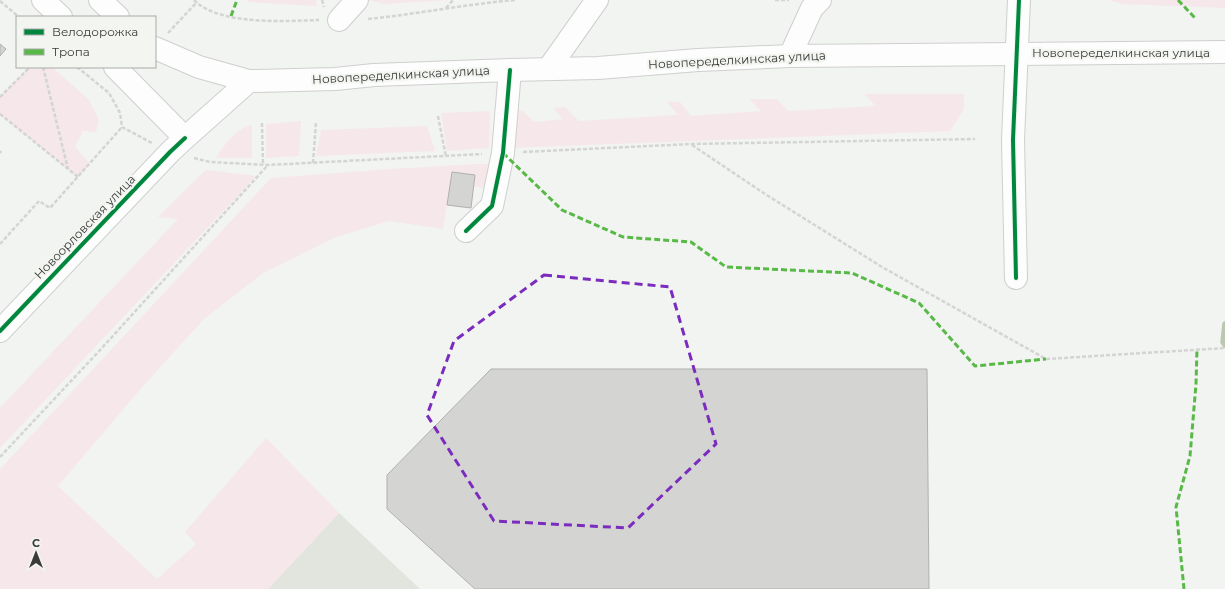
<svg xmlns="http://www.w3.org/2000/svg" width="1225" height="589" font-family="Montserrat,sans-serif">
	<rect width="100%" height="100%" fill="#f2f4f1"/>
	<path fill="#e1e5de" d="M339,513L420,589H268Z"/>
	<g fill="#f6e7ea">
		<path d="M248,0H316L317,6L247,2Z"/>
		<path d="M369,0H450L384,4Z"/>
		<path d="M1109,0H1225V8L1122,4Z"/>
		<path d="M30,67H52L89,100L99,120L96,132L83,131L75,147L90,164L78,177L0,114V97Z"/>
		<path d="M864,94H964V109L950,131L508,148L511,111L522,110L534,122L563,119L553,108L565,107L579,121L678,115L667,102H680L691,116L761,111L749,99H777L788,111L876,106Z"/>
		<path d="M490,111L489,148L447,151L441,113Z"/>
		<path d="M301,121L299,156L266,158V124Z"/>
		<path d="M252,125V158H216C226,143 234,130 252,125Z"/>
		<path d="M427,126L435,151L316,156L321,130Z"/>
		<path d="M478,164H494L492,188L474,187L475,175L452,172L443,229L389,221L336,237L263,273L204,319L143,386L58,486L157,579L196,544L185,532L266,438L339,513L268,589H0V469L271,178L391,169Z"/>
		<path d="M206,170L256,176L0,448V408L178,219L158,217Z"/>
	</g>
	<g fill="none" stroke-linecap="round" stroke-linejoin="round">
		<path stroke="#bbc7b0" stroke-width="5.5" d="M1225,324L1223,342L1225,345"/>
	</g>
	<g fill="#d4d5d3" stroke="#afb0ae">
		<path d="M0,44L6,49L0,56Z"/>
		<path d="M452,172L475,175L471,208L447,205Z"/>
		<path d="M491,369H927L929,589H475L387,509V475Z"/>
	</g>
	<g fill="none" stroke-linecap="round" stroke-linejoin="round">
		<defs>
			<g id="minor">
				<path d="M339,20L357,0"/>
				<path d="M790,56L812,8L820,0"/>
				<path d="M549,68L597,0"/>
				<path d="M466,231L492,206L503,153L510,70"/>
				<path d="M1016,278L1013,140L1019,0"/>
				<path d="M0,331L170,152L185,138"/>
			</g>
			<g id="major">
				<path d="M43,0L61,17"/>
				<path d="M100,0L118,17"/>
				<path d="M155,48L199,67L249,81H257L335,79L374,75L510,70L598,68L698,60L790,56L1225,52"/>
				<path d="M115,67L185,138L249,81"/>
			</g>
		</defs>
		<use href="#minor" stroke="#cecfce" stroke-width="24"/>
		<use href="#major" stroke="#cecfce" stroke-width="24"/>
		<g stroke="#d3d4d3" stroke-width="2.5" stroke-dasharray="4 2" stroke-linecap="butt">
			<path d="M194,0C220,26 286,21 319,20"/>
			<path d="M322,0L324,7"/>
			<path d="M775,0H789"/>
			<path d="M0,1L19,17"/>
			<path d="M446,8L453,0"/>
			<path d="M368,19C418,14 466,4 516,0"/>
			<path d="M168,33L197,2"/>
			<path d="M43,67L68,169"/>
			<path d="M77,67L109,93L120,113L122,127L152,143"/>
			<path d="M0,97L30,67"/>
			<path d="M0,114L78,177"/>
			<path d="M438,116L446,157"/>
			<path d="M262,123L263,165"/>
			<path d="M692,145L765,194L882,267L1046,359L1225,348"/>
			<path d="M523,152L691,144L975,139"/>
			<path d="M0,153L1,151"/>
			<path d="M194,158L210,162L268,165L482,154"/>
			<path d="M313,163L316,122"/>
			<path d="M0,244L39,201L50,208L122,127"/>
			<path d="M0,457L101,349L268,165"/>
		</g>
		<use href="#minor" stroke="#fdfdfd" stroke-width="22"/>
		<use href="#major" stroke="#fdfdfd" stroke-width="22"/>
		<g stroke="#58b947" stroke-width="3" stroke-dasharray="6 3" stroke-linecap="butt">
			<path d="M1178,0L1195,18"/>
			<path d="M231,16L237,0"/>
			<path d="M503,153L562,210L623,237L691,242L726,267L852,273L919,303L975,366L1046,359"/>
			<path d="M1184,589L1176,507L1190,456L1196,384L1197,349"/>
		</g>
		<defs>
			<g id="cycleway">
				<path d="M466,231L492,206L503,153L510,70"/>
				<path d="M1016,278L1013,140L1019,0"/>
				<path d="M0,331L170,152L185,138"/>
			</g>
		</defs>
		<use href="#cycleway" stroke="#f2f5f0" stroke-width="6"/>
		<use href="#cycleway" stroke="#00873e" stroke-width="4"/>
	</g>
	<path fill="none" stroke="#7b2cbf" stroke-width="3" stroke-dasharray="8 5" stroke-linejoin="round" d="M544,275L670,287L716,444L628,528L494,521L427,415L454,341Z"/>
	<g text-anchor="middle" stroke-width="4" stroke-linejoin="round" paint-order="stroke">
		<g font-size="12" fill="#393a39" stroke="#f2f5f0">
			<text x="1121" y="57">Новопеределкинская улица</text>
			<text transform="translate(737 60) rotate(-3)" y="4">Новопеределкинская улица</text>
			<text transform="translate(401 75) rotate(-3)" y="4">Новопеределкинская улица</text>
			<text transform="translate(85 227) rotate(-46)" y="4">Новоорловская улица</text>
		</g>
	</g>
	<rect x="16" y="16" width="140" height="52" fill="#f2f5f0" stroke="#a8aaa7"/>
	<rect x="24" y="29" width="20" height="6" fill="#00873e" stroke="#a8aaa7"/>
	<text x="52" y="36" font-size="12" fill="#393a39">Велодорожка</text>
	<rect x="24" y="49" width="20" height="6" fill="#58b947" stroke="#a8aaa7"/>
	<text x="52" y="56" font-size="12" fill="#393a39">Тропа</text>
	<g transform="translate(36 553)" stroke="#f2f5f0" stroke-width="3" paint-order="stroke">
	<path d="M0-3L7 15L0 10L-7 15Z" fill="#393a39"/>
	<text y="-6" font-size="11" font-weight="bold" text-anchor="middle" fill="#393a39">С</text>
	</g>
</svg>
